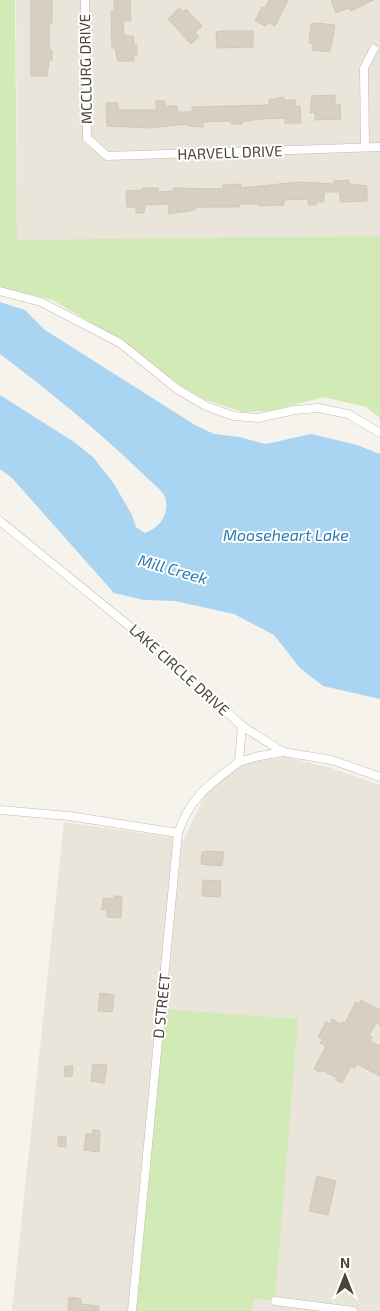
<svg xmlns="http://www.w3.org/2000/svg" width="380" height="1311" font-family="'Exo 2',sans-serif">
	<rect width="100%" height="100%" fill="#f6f3ec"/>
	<g fill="#eae5da">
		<path d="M16,0H380V236L17,241Z"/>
		<path d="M286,757L331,768L380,785V1311H12L64,822L184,839L206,793L246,762Z"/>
	</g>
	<g fill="#d2eab5">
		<path d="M0,0H15L17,240L380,236V418L366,407L323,397L271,411L242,412L206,400L171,380L116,337L52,300L0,287Z"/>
		<path d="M161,1009L298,1019L275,1301L254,1298L252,1311H132Z"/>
	</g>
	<path fill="#a9d4f2" d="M0,302L25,310L45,330L195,425L214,434L239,437L266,444L311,434L357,445L380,454V699L323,686L300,668L274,635L234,614L175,601L144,600L114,593L12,478L0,469V395L74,442L93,457L114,484L132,515L136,527L145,533C160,527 170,515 165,497C162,490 150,481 144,475C99,431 50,392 0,354Z"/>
	<g fill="#d8cfc1" stroke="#d3c7b4">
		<path d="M31,0H52V23H49V49L52,50V60H49L47,76H31Z"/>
		<path d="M114,0H130L131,21H123L124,36H133L134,45H137V55H134V61H118L115,48H112L111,11H114Z"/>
		<path d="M269,0H288L275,26L268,22L266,26L255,21L262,7L265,8Z"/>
		<path d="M331,0H374L351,11L349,8L336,13Z"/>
		<path d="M179,8L183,12L186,9L202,26L195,32L199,37L191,44L168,19Z"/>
		<path d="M316,23L335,25L330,52L312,50L313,43H309L311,24Z"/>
		<path d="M222,31H253V47L217,48L216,32Z"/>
		<path d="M335,95V105L340,104L341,119L315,120V112L310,113L312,96Z"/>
		<path d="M284,97V100H295L296,107L300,106L301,123H285V118L259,119L242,122V124H231V121L203,122V127L188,126V124L148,128L107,126L106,103H118V110H156V101H165V106H177V112H192V107L269,105V100Z"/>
		<path d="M349,180V184L367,186V201L340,202V192H324V202H316V205H308V199L284,200V205L259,206V204H241L239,207H201L195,208V210L169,214L168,204L145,205L144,213H136V207H127L126,191L143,190V188H158V192L174,191L173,188L223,189V185L241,184V188L298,182L334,184V181Z"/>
		<path d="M206,851L224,852L222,866L201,864L202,852Z"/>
		<path d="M203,880L221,881L220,897L202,896Z"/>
		<path d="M114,896H122L121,918L107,917V910H102L103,898L114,899Z"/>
		<path d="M100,993L114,995L112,1012L98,1011Z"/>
		<path d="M361,1000L380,1010V1025L376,1023L369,1036L372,1037L370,1041L380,1046V1076L357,1064L355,1068L351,1066L342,1083L335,1080L337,1078L322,1070L320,1072L314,1069L326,1046L320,1043L323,1039L318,1037L326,1022L330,1024L332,1019L341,1024L343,1022L345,1023L356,1002L359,1004Z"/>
		<path d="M93,1064L107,1065L104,1083L91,1081Z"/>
		<path d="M65,1066H73L72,1077L64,1076Z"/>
		<path d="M93,1130L100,1131L99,1152L84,1150L86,1134H92Z"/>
		<path d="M58,1136L66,1137V1147L58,1146Z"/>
		<path d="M317,1176L336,1181L328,1215L309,1211Z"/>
		<path d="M69,1297L81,1299V1304L99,1306V1311L68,1310Z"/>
	</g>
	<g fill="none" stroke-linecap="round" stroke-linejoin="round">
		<defs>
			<g id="street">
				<path d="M85,0L87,138L107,156L380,147"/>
				<path d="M365,147L364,68L374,49"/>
				<path d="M0,291L41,302L120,343L177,389L206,406L233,416L258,418L295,410L318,408L348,414L380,433"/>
				<path d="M0,521L176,664L242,726L283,752L332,760L380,777"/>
				<path d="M239,762L259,756L283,752"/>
				<path d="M0,810L69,816L178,833"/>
				<path d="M275,1301L353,1311"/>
				<path d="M132,1311L178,833C190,797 210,784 239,762L242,726"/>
			</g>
		</defs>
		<use href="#street" stroke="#c2bbae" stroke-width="9"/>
		<use href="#street" stroke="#fff" stroke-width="8"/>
	</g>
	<g text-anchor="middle" stroke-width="4" stroke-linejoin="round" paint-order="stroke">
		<g font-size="15" fill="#4b4439" stroke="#fff">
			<text transform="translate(86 69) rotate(-91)" y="5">MCCLURG DRIVE</text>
			<text transform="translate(230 153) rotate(-2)" y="5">HARVELL DRIVE</text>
			<text transform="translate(179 670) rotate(42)" y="5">LAKE CIRCLE DRIVE</text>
			<text transform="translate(162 1006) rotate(-84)" y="5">D STREET</text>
		</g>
		<g font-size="16" font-style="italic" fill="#2e7ab2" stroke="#fff">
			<text x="286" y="541">Mooseheart Lake</text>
			<text transform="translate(173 569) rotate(16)" y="6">Mill Creek</text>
		</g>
	</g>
	<g transform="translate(345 1276)" stroke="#ffffff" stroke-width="4" paint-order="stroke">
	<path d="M0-4L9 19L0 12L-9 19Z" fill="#4b4439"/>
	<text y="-8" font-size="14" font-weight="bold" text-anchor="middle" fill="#4b4439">N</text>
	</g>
</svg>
